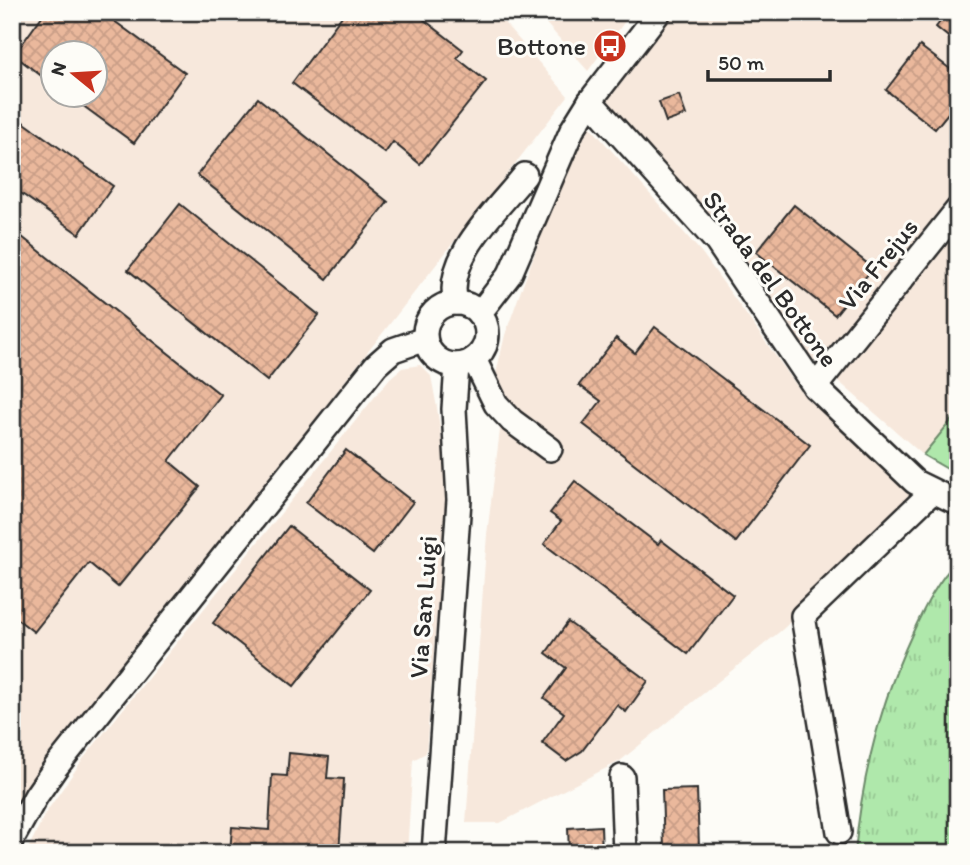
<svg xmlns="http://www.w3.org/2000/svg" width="970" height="865" font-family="Itim,sans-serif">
	<defs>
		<pattern id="grass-tufts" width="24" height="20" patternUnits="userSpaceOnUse" patternTransform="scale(1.75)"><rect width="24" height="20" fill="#afe8ab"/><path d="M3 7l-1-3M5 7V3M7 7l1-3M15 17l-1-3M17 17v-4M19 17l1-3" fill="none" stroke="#97c793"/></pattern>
		<pattern id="building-cross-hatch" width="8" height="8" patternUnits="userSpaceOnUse" patternTransform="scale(1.75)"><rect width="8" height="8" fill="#eab89c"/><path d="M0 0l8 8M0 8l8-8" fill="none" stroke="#c99e87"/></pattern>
	</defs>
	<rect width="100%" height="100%" fill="#fdfcf7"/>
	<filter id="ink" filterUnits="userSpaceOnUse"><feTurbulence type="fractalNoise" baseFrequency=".0143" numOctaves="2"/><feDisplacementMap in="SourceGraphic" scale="14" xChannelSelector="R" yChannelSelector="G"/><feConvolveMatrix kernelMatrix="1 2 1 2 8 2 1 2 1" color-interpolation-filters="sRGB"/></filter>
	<g filter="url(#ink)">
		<g fill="#f7e8dc" fill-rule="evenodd">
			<path d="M12,12H495L568,96L62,743L12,821ZM52,52H94V94H52Z"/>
			<path d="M536,12H632L588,71Z"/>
			<path d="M671,12H958V412L923,455L798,346L721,235L661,162L603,99Z"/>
			<path d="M588,124L702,253L805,397L921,497L783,629L620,761L500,823H466L487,534L504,398L495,378L505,335L520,293L565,173Z"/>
			<path d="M420,365L431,376L437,408L446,469V499L426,753L413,760L407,853H26L45,814L83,759L390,378L402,368Z"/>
		</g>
		<g fill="url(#grass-tufts)" stroke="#6d8a6b" stroke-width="2">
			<path d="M958,412V475L923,455Z"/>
			<path d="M958,560V853H855C862,775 880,703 913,632C925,606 938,580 958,560Z"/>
		</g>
		<g fill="url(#building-cross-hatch)" stroke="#2b2b2b" stroke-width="2">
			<path d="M45,12H102L185,73L134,143L67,94H94V52H52V84L14,55Z"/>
			<path d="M345,12H414L463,50L457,58L486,81L420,164L393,142L385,153L292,83Z"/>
			<path d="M948,12H958V45L936,27Z"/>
			<path d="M920,46L958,75V101L935,129L886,90Z"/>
			<path d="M679,95L686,115L666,122L659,102Z"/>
			<path d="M258,98L388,202L327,279L197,175Z"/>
			<path d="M12,114L113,186L79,234L12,187Z"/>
			<path d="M180,204L319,315L267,381L128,270Z"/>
			<path d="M794,205L873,268L835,315L756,252Z"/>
			<path d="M12,229L221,395L169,461L200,487L118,587L89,563L34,632L12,615Z"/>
			<path d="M655,327L810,445L736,542L583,424L601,401L579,385L616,338L635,353Z"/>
			<path d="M346,450L413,502L373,554L306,503Z"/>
			<path d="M575,481L658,544L661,540L733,595L688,654L544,544L561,521L550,513Z"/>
			<path d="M289,526L370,590L294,686L213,623Z"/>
			<path d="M568,622L648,681L626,712L617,705L582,751L566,761L542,743L564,713L544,698L566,668L546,653Z"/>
			<path d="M289,753L329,757L327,778L344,779L339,853H230L232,827L269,830L272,775L287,776Z"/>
			<path d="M697,789L699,847L664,848L662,790Z"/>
			<path d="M601,826L602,853H569L568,828Z"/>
		</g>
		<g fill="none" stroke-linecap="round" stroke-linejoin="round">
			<defs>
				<g id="minor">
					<path d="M590,101L717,242L815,387L915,482L958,503"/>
					<path d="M456,303C443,258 498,209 525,175"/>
					<circle cx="456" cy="334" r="31"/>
					<path d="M479,314L510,274L572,130L590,101L659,12"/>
					<path d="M474,359L496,404L512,421L550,449"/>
					<path d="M815,387L958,209"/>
					<path d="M622,777L625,853"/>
					<path d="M839,832L803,616L932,492"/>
					<path d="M12,839L36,796L56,767L376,365L393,350L425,339"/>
					<path d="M434,853L459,500L454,409L457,365"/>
				</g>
			</defs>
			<use href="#minor" stroke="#2b2b2b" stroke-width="28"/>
			<use href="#minor" stroke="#fdfcf7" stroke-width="23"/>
		</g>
	</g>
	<defs>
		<symbol id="bus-disc" viewBox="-11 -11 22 22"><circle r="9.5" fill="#c8321e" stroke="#fdfcf7"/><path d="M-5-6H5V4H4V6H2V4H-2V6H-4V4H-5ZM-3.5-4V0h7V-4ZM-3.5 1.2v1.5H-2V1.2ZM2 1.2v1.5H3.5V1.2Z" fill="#fff"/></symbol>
	</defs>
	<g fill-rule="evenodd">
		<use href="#bus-disc" x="591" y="27" width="38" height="38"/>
	</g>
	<g text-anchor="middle" stroke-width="6" stroke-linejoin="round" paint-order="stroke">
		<g font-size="26" fill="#2b2b2b" stroke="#fdfcf7" text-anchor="end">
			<text x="586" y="55">Bottone</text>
		</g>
		<g font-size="26" fill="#2b2b2b" stroke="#fdfcf7">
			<text transform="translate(878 264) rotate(-51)" y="9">Via Frejus</text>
			<text transform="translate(771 279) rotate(54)" y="9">Strada del Bottone</text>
			<text transform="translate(423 607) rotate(-86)" y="9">Via San Luigi</text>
		</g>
	</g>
	<rect width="970" height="865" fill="none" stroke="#fdfcf7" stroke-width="42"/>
	<rect x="21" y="21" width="928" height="823" fill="none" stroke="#2b2b2b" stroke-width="2.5" filter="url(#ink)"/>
	<g transform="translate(74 74) rotate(288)"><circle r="33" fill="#fdfcf7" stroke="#a9a8a5" stroke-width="2"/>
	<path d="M0-5L12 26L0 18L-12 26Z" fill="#c8321e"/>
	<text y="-10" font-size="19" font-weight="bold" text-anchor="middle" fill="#2b2b2b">N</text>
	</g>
	<path d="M708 70v10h122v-10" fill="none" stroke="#2b2b2b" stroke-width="3.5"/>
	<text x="718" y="70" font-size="21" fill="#2b2b2b" stroke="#fdfcf7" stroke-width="5" paint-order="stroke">50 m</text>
</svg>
